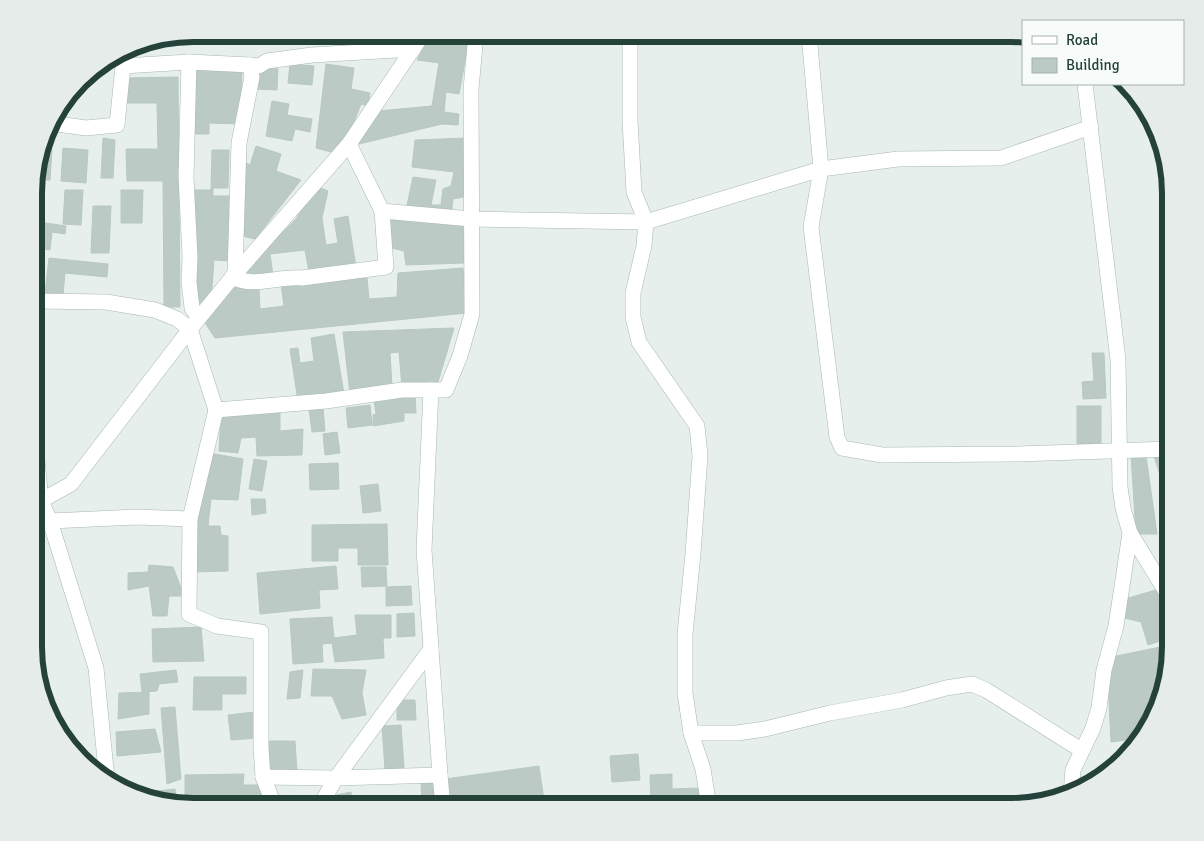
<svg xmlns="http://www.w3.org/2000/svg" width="1204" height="841" font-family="Signika,sans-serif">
	<rect width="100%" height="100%" fill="#e6efeb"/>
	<g fill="#bbcac4" stroke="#b8c9c2">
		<path d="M431,34L450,35L451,34H470L459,94L446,92L444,112L459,114L458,125L442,124L359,144L357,136L378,111L432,106L439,63L417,60Z"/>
		<path d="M290,64L314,66L312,85L288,83Z"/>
		<path d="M326,64L354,68L351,89L370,93L368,106L361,104L350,132L331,152L316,148Z"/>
		<path d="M256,68L278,69L277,90L256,89Z"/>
		<path d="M193,70L242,71L241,124L209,123V134H192Z"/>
		<path d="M178,77L180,307H164L163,181H127L126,149H158L157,103H124V78Z"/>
		<path d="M272,101L289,104L287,115L312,119L310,132L295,129L292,141L266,136Z"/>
		<path d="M103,138L115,140L113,178H101Z"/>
		<path d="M467,138L463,197L453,199L451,216L406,210L413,177L436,180L431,205H441L443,189L451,186L454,172L412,167L415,140Z"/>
		<path d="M256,146L281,154L276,171L301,180L255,239L242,236L244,162L250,165Z"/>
		<path d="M43,148L52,149L50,180H35V173Z"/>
		<path d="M63,148L88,150L86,183L61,181Z"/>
		<path d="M212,150H229L228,188H213V196H233L231,261L214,260L211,302L193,303L195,190H211Z"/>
		<path d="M316,186L328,191L322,218L326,245L338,243L334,219L348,216L356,267L309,272L305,250L270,254L273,275L238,277L296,219Z"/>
		<path d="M65,190H83L81,225L63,224Z"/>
		<path d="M121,190H143L142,223H121Z"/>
		<path d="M35,192H40L39,222L66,226L65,234L52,232L50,250L35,248Z"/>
		<path d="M93,206H111L109,253H91Z"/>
		<path d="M389,218L463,221L464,263L406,265L404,251L392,248Z"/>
		<path d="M49,258L108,264L107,277L65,273L63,295L45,293Z"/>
		<path d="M463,268L467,313L215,338L203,320L229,286L259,288L260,309L284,306L281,284L367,278L369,299L397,297L398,273Z"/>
		<path d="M454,328L438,382L402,387L399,352L390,353L392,386L350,394L343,332Z"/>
		<path d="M334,334L344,394L298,401L290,349L298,348L300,363L314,361L311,338Z"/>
		<path d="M1092,353H1104L1106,398L1083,399L1082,382L1094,381Z"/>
		<path d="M415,393L416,413H404V421L373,426V415L376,414L374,400Z"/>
		<path d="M370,405L372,425L348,428L346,408Z"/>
		<rect x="1077" y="406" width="24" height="42"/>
		<path d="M323,408L325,431L312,432L309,409Z"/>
		<path d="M280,413V431L303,429L302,455L257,456L256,437L241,438L238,453L219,451L221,414Z"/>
		<path d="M337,432L340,453L325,455L323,434Z"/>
		<path d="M209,453L243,459L238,500L211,499L208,526H220L221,535L228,536V571L193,572V519Z"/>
		<path d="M1131,455L1146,456L1157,534H1136Z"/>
		<path d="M1154,456H1170V496L1167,497Z"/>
		<path d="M254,459L267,461L262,491L249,489Z"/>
		<path d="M338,463L339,489L310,490L309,464Z"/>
		<path d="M378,484L381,511L363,513L360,486Z"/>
		<path d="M251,499H265L266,513L252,515Z"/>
		<path d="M387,524L388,565H358V548H338V561H312V525Z"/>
		<path d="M149,565L173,567L184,596H169L167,616H153L149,586L128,590V573L148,572Z"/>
		<path d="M336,566L338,589L319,590L320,608L260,614L257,573Z"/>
		<path d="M361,567H386L387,586L362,587Z"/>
		<path d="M411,586L412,605L386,606V587Z"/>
		<path d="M1159,589L1163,640L1148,645L1141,622L1125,618V599Z"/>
		<path d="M414,613L415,636L397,637V614Z"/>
		<path d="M355,615H391V638H383L384,658L335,662L332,643L322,644L323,662L293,664L290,619L332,617L334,638L357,635Z"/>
		<path d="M201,627L204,661L153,662L152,629Z"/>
		<path d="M1170,645V657L1162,699L1141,738L1111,742L1107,658Z"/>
		<path d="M313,669L366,670L362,693L366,715L342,719L332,696H311Z"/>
		<path d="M176,670L178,682L159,684L157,691L142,692L140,674Z"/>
		<path d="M303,670L300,698L287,699L290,672Z"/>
		<path d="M194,677H246V694H222V710H193Z"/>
		<path d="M149,692V714L118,719L119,693Z"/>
		<path d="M397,700H415L416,720H397Z"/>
		<path d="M48,706H54L56,719L53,720Z"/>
		<path d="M175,707L181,779L167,784L161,708Z"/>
		<path d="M255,712L257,738L231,740L228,715Z"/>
		<path d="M401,725L404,768L385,770L382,726Z"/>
		<path d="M155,729L161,752L117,756L116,732Z"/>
		<path d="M266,741H295L297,771L266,772Z"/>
		<path d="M638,754L640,780L612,782L610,756Z"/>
		<path d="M539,766L545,807H448L445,779Z"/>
		<path d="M244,774L243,785H265V807H245V801H220V807H185V775Z"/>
		<path d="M672,774V789L700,788V807H651L650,775Z"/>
		<path d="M421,782H433L435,802L425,807H422Z"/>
		<path d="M175,789L177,806L150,800L149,792Z"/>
		<path d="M351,792L352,807H328L327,797Z"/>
	</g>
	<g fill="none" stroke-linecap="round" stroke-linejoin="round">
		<defs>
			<g id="minor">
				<path d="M630,34V121L634,192L646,222L644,246L633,293V317L639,342L697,426L700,456L693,554L685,634V693L691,733L703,769L709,807"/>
				<path d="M809,34L821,169L811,227L837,437L842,448L882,455L1017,454L1170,449"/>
				<path d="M189,62L250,65"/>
				<path d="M1085,84L1118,360L1120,487L1123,508L1130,533L1170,598"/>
				<path d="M50,123L86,128L117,125L123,66L189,62L186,177L190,257L189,282L192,308L199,318"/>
				<path d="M349,144L382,211L471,219L646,222L821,169L898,159L1001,158L1091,127"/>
				<path d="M235,274L239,143L252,77L250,65L259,66L267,61L312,55L413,49"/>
				<path d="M232,277C253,288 279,276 302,278L386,267L382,211"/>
				<path d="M35,301L106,302L155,310L177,319L190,329L216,410L326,401L402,390H431"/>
				<path d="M216,410L190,519L189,614L217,626L261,632V747L263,777L336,778L440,775"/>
				<path d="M35,440L41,501L50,521L96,668L107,780"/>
				<path d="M35,504L71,484L190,329L235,274L349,144L423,34"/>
				<path d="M50,521L137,517L190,519"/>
				<path d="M691,733H737L765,729L830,713L902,700L946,688L972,684L986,690L1081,750"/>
				<path d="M263,777L275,807"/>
				<path d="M1071,793L1073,770L1093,728L1099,708L1104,670L1116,626L1130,533"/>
				<path d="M319,807L336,778L431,649"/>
				<path d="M443,807L440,775L424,550L431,390H446L460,356L472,314L471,89L476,34"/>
			</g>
		</defs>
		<use href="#minor" stroke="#a8b8b2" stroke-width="16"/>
		<use href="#minor" stroke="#fff" stroke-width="15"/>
	</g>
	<path d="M0 0H1204V841H0ZM193 42H1011A151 151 0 0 1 1162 193V647A151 151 0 0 1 1011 798H193A151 151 0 0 1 42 647V193A151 151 0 0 1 193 42Z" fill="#e6ecea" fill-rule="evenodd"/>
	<path fill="none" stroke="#24423a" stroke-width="6" d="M193 42H1011A151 151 0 0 1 1162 193V647A151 151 0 0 1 1011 798H193A151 151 0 0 1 42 647V193A151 151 0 0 1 193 42Z"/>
	<rect x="1022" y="20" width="162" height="65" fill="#f7fbf9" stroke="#a3b1ad"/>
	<rect x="1032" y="36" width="25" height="8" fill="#ffffff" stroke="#a3b1ad"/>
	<text x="1066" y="45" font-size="15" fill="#24423a">Road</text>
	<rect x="1032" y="58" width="25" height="15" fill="#bbcac4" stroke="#a3b1ad"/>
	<text x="1066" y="70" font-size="15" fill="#24423a">Building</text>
</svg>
